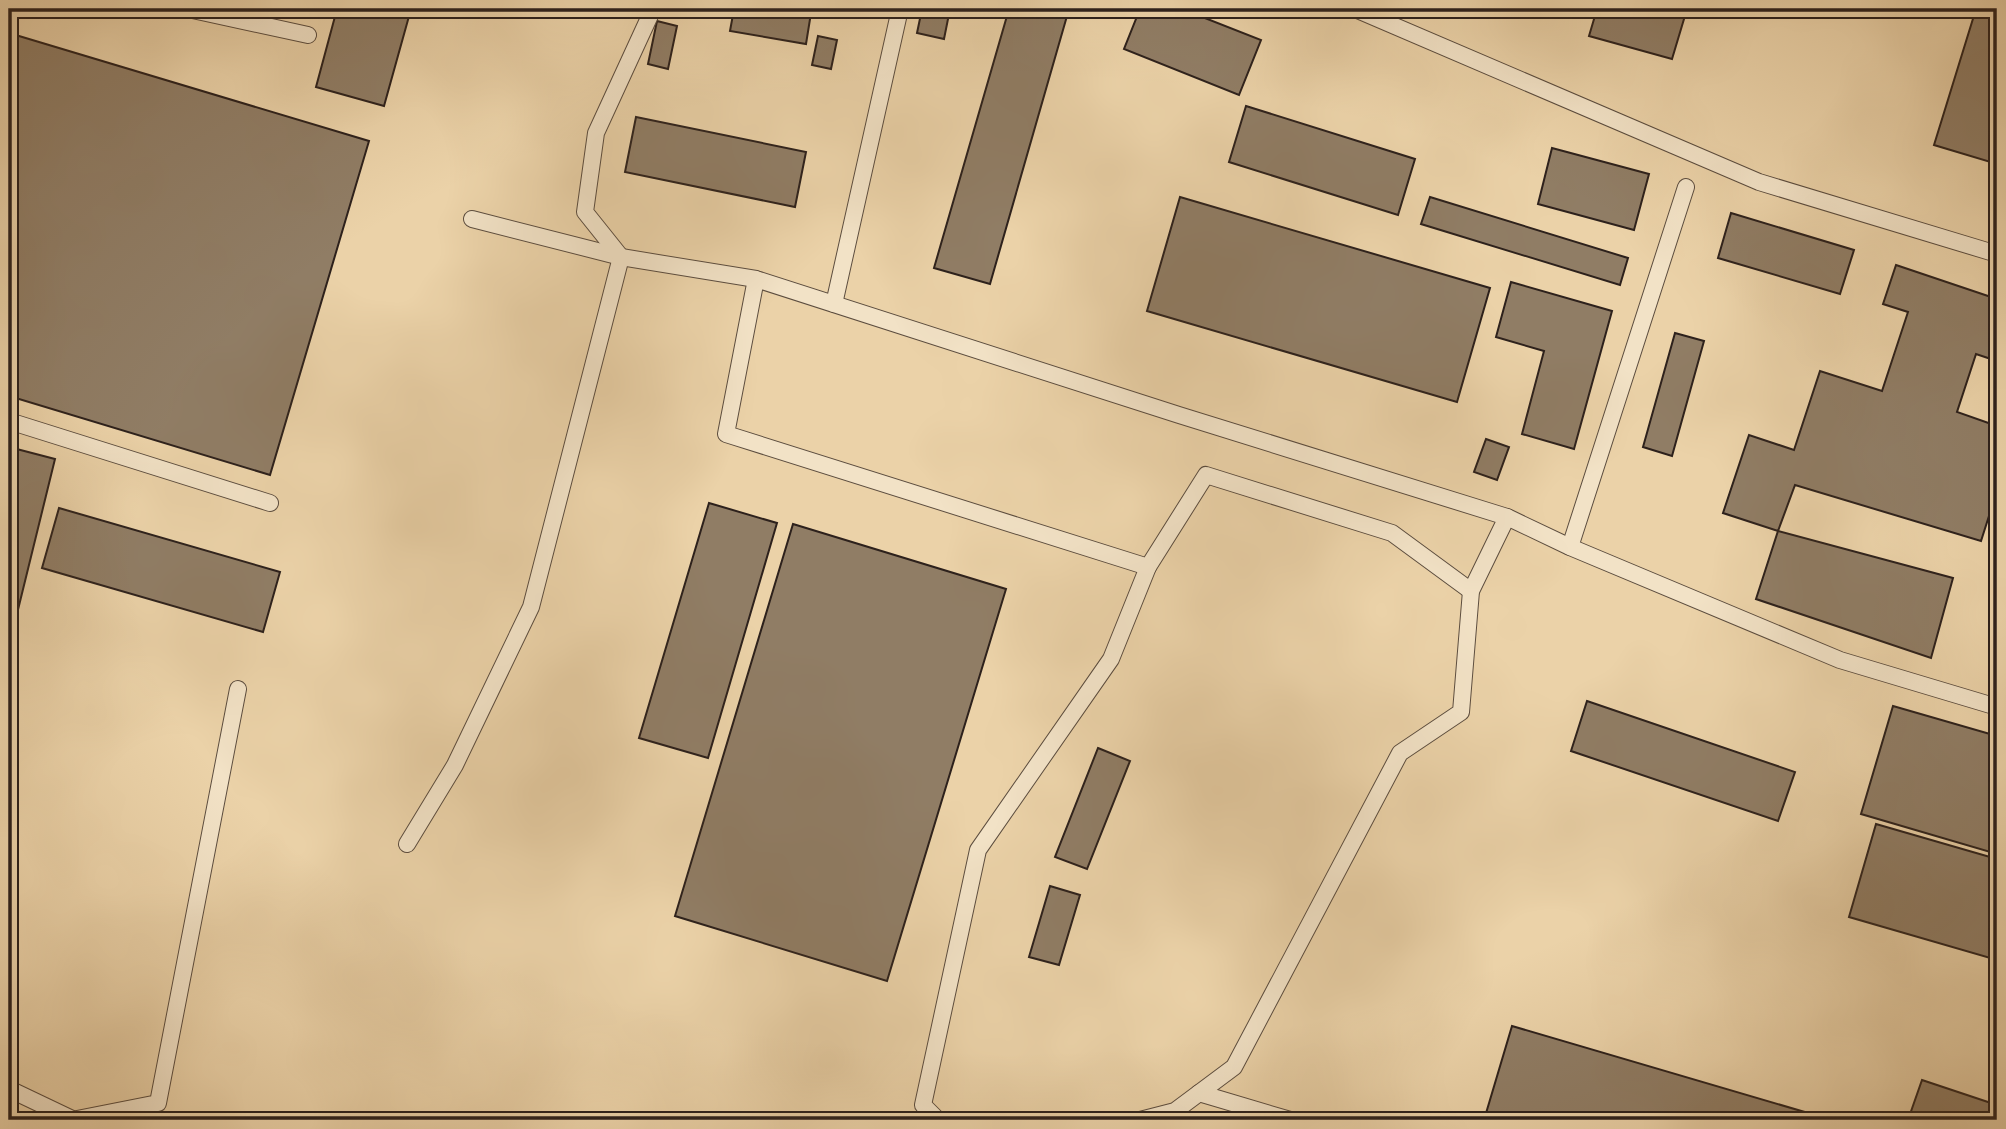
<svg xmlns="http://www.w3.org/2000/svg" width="2006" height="1129" font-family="'Gentium Book Plus',serif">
	<rect width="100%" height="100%" fill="#ebd2a8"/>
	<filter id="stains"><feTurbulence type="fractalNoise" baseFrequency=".00286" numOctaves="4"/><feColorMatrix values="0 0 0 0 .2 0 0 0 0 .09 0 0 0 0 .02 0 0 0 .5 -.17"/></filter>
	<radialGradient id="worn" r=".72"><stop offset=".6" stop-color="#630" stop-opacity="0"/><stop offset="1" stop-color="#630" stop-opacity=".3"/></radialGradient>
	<g fill="#907d65" stroke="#2d211c" stroke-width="2">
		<path d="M337,9H411L384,106L316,87Z"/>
		<path d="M734,9H786L811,13L806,44L730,31Z"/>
		<path d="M922,9H950L944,39L917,33Z"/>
		<path d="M1009,9H1069L990,284L934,268Z"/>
		<path d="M1140,9H1182L1261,40L1239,95L1124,49Z"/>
		<path d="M1597,9H1687L1672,59L1589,36Z"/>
		<path d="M1976,9L1997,15V164L1934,145Z"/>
		<path d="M657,21L677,26L668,69L648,64Z"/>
		<path d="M9,33L369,141L270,475L9,396Z"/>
		<path d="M818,36L837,40L831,69L812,65Z"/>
		<path d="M1246,106L1415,159L1398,215L1229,162Z"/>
		<path d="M636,117L806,152L795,207L625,172Z"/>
		<path d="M1552,148L1649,174L1634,230L1538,204Z"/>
		<path d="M1180,197L1490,288L1457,402L1147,311Z"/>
		<path d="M1430,197L1628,258L1620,285L1421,224Z"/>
		<path d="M1731,213L1854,250L1840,294L1718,258Z"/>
		<path d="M1896,265L1997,299V361L1976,354L1957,412L1997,426V518L1989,516L1981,541L1795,485L1778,531L1723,513L1749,435L1794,450L1820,371L1882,391L1908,312L1883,304Z"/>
		<path d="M1511,282L1612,311L1574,449L1522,434L1544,351L1496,337Z"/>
		<path d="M1675,333L1704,341L1672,456L1643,447Z"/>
		<path d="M1486,439L1509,447L1497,480L1474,472Z"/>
		<path d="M9,447L55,459L13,630L9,629Z"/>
		<path d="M709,503L777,523L708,758L639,738Z"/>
		<path d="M59,508L280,572L263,632L42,568Z"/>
		<path d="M793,524L1006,589L887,981L675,916Z"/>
		<path d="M1778,531L1953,578L1931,658L1756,599Z"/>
		<path d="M1587,701L1795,772L1778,821L1571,751Z"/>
		<path d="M1893,706L1997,736V854L1861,814Z"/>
		<path d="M1098,748L1130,761L1087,869L1055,857Z"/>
		<path d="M1876,824L1997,859V960L1849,917Z"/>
		<path d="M1050,886L1080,895L1059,965L1029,957Z"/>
		<path d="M1512,1026L1815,1115L1814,1120H1484Z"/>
		<path d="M1922,1080L1997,1105V1120H1908Z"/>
	</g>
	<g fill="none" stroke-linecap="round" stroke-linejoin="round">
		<defs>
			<g id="service">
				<path d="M188,9L308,35"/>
				<path d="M1355,9L1759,182L1997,254"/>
				<path d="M472,219L621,257L756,279L1179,415L1507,517L1570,547L1840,660L1997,707"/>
				<path d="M756,279L726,434L1148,567L1206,475L1392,533L1471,591"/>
				<path d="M834,304L900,9"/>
				<path d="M9,421L270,503"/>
				<path d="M1570,547L1686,187"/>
				<path d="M407,844L455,765L531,607L621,257L585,212L596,133L653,9"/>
				<path d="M9,1089L72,1119"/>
				<path d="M1199,1093L1290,1120"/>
				<path d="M72,1120L158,1103L238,689"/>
				<path d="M938,1120L923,1105L978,850L1111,659L1148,567"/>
				<path d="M1140,1120L1175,1111L1234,1067L1400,753L1461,712L1471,591L1507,517"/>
			</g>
		</defs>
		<use href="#service" stroke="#5c4d3f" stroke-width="18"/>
		<use href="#service" stroke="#f2e2c6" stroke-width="16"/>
	</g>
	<rect width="2006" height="1129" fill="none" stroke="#ebd2a8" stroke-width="35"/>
	<rect x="10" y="10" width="1985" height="1108" fill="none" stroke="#2d211c" stroke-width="3.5"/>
	<rect x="18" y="18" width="1971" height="1094" fill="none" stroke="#2d211c" stroke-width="2"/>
	<rect width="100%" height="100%" filter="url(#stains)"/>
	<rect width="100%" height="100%" fill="url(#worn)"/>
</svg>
